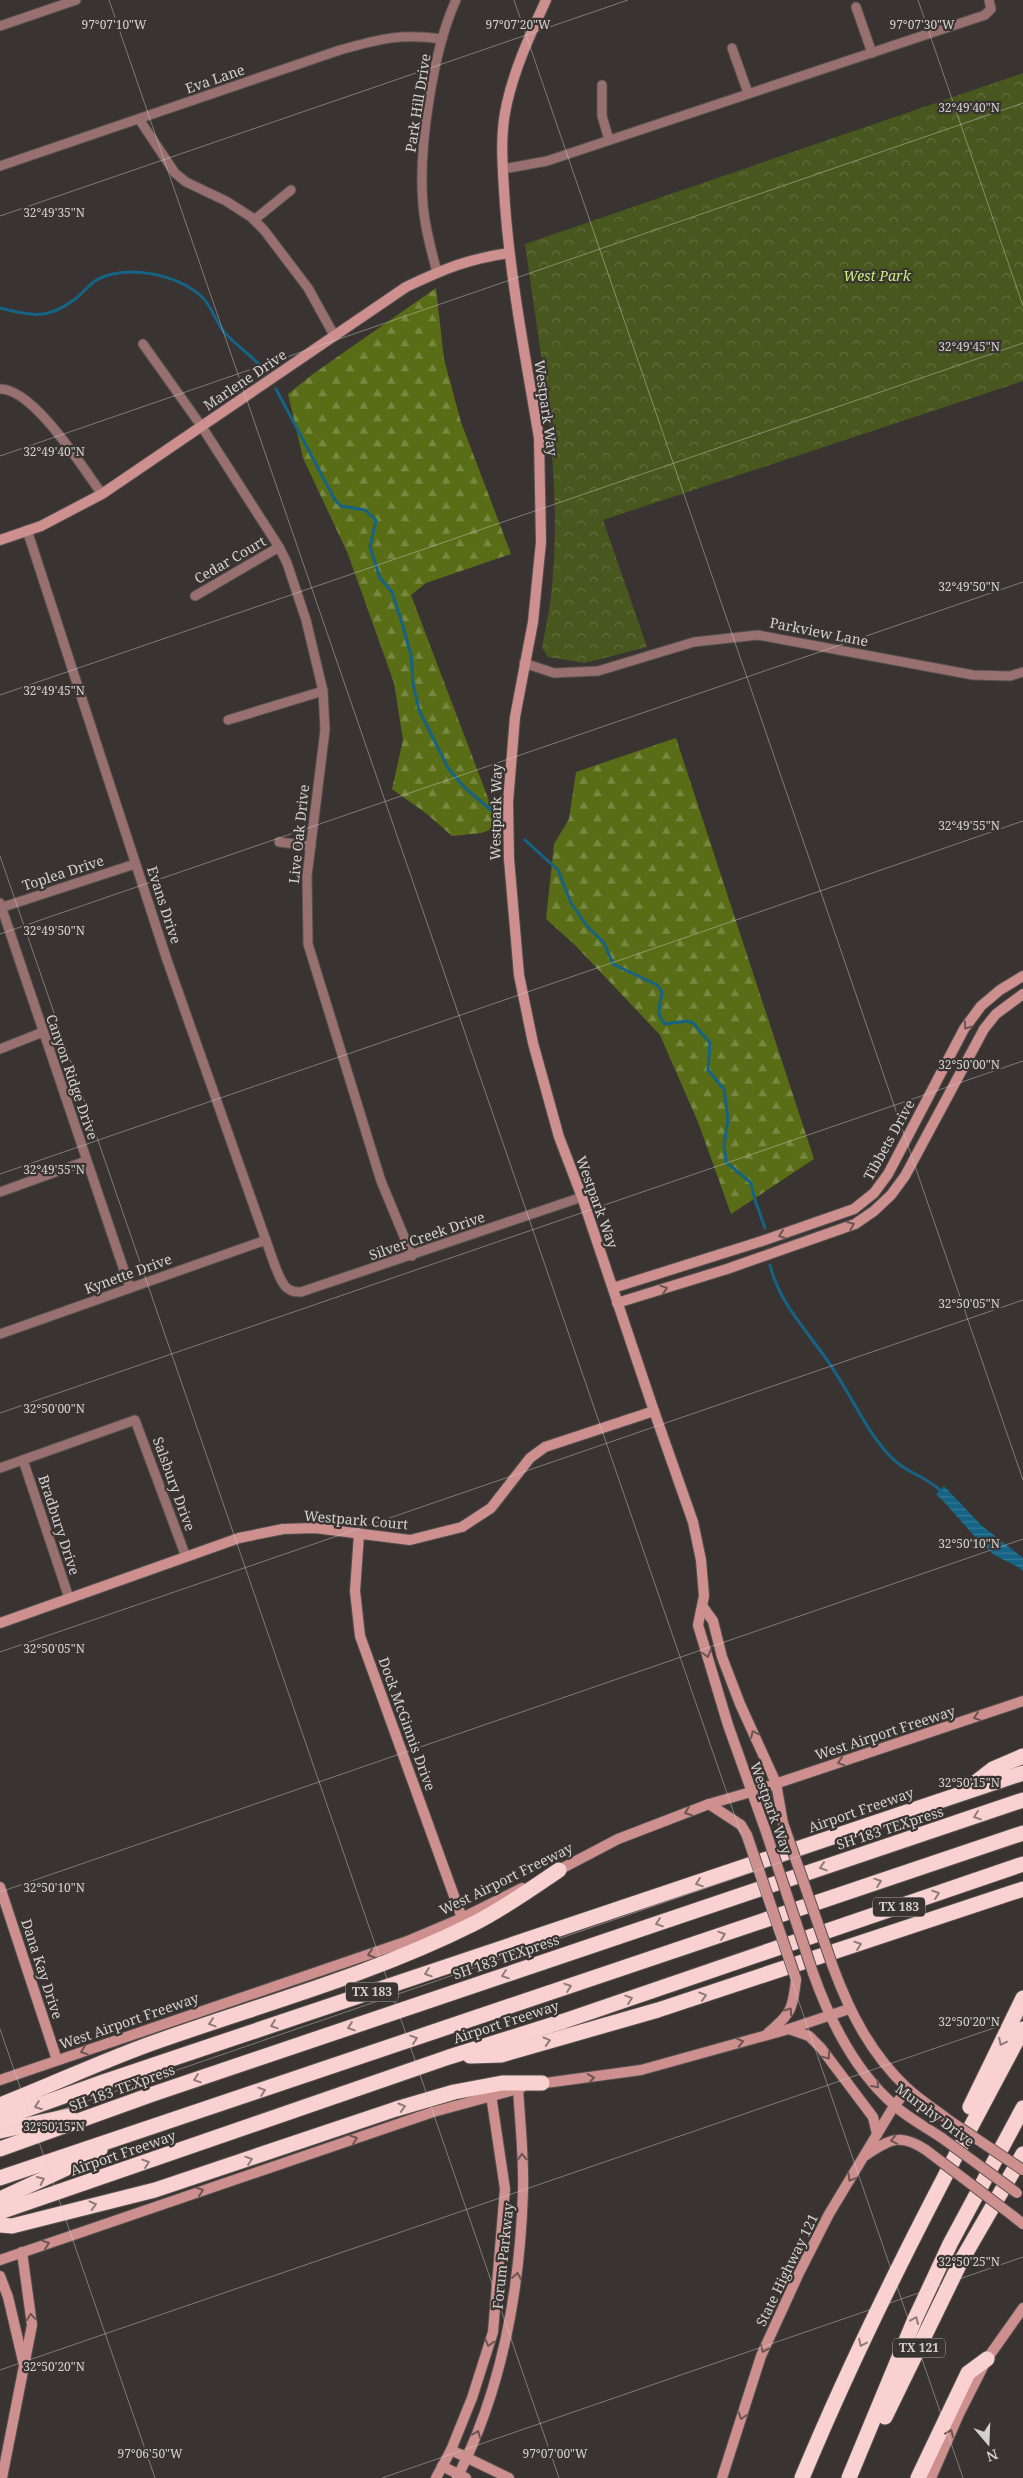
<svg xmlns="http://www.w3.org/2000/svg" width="1023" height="2478" font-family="'Noto Serif',serif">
	<defs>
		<pattern id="forest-firs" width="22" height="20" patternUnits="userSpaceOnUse" patternTransform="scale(1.25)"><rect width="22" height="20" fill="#596d16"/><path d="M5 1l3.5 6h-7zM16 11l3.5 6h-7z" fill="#788742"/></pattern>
		<pattern id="park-crowns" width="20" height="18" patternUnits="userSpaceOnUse" patternTransform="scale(1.25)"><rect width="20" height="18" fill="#48571e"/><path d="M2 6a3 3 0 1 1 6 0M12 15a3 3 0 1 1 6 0" fill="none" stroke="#626e3e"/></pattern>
		<pattern id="water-rules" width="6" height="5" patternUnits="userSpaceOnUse" patternTransform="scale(1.25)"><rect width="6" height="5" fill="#156385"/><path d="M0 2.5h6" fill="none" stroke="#367895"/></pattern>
	</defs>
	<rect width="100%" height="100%" fill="#393432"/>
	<g fill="url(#forest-firs)">
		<path d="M436,288L444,359L461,422L511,554L426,583L411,595L499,827L481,833L452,836L427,814L392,789L403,740L394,683L348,554L303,458L288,394L313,374Z"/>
		<path d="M676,738L814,1159L731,1214L698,1122L660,1035L575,945L546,919L554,844L569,819L576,772Z"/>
	</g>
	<path fill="url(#park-crowns)" d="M1023,73V381L603,520L647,647L585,663L548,657L542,648C545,631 549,613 551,596C564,479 541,359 525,244Z"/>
	<path fill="url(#water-rules)" d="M944,1486L981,1525L1023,1558V1571C1013,1562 999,1560 990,1551C970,1534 955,1512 936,1494Z"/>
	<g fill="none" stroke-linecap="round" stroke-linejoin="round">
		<g stroke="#156385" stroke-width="3">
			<path d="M0,308C31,316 48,320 75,299C82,294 88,286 95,281C123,263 179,274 202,297C212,306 215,321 224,332C237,346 253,357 266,371"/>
			<path d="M276,389L335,500L341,506L365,510L376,520L370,547L380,578L392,592L402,623L411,655L413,683L419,710L448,768L464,787L491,810"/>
			<path d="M525,840L558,870L571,903L587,926L604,943L613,964L657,985L662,992C661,1005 654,1013 665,1024L687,1021L693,1023L710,1043L708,1070L724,1089L728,1119L724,1145L726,1162L751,1183L755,1200L765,1228"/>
			<path d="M770,1265C780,1307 813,1336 835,1372C854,1401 868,1434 892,1458C907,1474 927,1476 942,1492"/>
		</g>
		<defs>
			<g id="street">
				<path d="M856,7L872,53"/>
				<path d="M0,26L76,0"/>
				<path d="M732,48L748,93"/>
				<path d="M602,85V116L609,140"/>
				<path d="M139,119L175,173L186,182L226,201L251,217L264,230L308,288L334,335"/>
				<path d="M0,166L340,50C379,39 401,33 442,39"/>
				<path d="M503,169L547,161L985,15L991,9L989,0"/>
				<path d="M254,220L291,190"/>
				<path d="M437,272C431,250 425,228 423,205C418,149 433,50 456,0"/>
				<path d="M143,344L202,427L279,547L287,563L306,620L323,691L325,730L307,876L308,944L381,1181L412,1256"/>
				<path d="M0,389C33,388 83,468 102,494"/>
				<path d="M27,530L167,960L275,1266C281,1280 284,1293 301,1292L582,1197"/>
				<path d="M195,596L279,547"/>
				<path d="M524,663L554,673L598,671L694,642L758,635L973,675L1010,676L1023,672"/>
				<path d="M228,720L323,691"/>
				<path d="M279,842L311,846"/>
				<path d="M0,903L130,1288"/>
				<path d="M0,908L135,864"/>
				<path d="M0,1049L43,1032"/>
				<path d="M0,1192L86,1161"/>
				<path d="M0,1334L266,1240"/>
				<path d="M23,1460L69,1598"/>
				<path d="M0,1468L135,1420L186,1557"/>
			</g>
			<g id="secondary">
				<path d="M546,0C531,33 515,67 507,103C499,136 503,171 505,205C511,284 526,360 539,438L541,542L533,622L515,717L508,802L509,859L519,975L533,1043L559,1137L582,1197L654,1411L693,1522L701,1560L704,1596L698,1625L728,1725L765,1829"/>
				<path d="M0,540L41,526L102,494L406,287C444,269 467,259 509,253"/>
				<path d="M613,1288L762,1241L854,1209L874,1193L888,1174L964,1029L981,1006L1000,990L1023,976"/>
				<path d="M617,1303L727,1269L855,1224L874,1211L891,1195L905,1176L984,1029L996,1014L1023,994"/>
				<path d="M359,1534L355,1591L360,1636L462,1918"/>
				<path d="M703,1607L713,1621L722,1657L740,1704L776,1783L783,1823"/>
				<path d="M0,1623L239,1538L283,1529L315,1528L410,1540L462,1527L491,1508L530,1458L545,1447L654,1411"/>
				<path d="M709,1804L741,1825L747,1835"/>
				<path d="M555,1872L618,1839L709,1804L751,1792L1023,1701"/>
				<path d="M0,1887L57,2060"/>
				<path d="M833,1967C850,2013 871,2054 907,2088C920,2100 936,2110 950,2121"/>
				<path d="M813,1973C830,2021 855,2071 894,2105C908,2118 926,2127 942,2138"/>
				<path d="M789,2029L809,2036L821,2048L873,2117L877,2134"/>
				<path d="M768,2033C791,2014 793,2009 796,1979"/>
				<path d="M0,2080L405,1942L462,1918L522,1888"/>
				<path d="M538,2084L641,2070L789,2029L849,2009"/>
				<path d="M866,2155C890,2139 900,2133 926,2150"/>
				<path d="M1013,2216L1023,2224"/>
				<path d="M0,2260L433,2112L521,2088"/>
				<path d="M0,2276L8,2297L23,2361"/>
				<path d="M451,2450L509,2478"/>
				<path d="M442,2466L466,2478"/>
				<path d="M2,2478L32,2325L22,2252"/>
				<path d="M436,2478L451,2450L472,2398L493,2332L505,2189L491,2095"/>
				<path d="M457,2478C502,2390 520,2289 523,2191C524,2157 520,2122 518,2088"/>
				<path d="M722,2478L761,2356L799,2273L829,2214L894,2106L908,2089"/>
				<path d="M931,2478L959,2414L987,2359L1023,2308"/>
			</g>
			<g id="highway">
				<path d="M971,1786L993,1769L1023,1756"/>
				<path d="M470,2056L501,2055L658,2010L1023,1889"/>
				<path d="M0,2105C54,2084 106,2059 161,2040C266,2003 373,1974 473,1924C503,1909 531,1889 559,1870"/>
				<path d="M970,2107L1023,1998"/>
				<path d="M0,2119L103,2082L1023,1773"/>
				<path d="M0,2131L69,2116"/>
				<path d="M0,2149L153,2094L1023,1800"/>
				<path d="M0,2178L1023,1833"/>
				<path d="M0,2199L82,2161L100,2150"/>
				<path d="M0,2212L449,2057L564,2021L1023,1864"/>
				<path d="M0,2225L12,2226L155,2190L396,2109L454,2092L502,2083H542"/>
				<path d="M885,2417L960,2263L1023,2154"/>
				<path d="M802,2478C866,2324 944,2176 1023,2029"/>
				<path d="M849,2478L915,2319L950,2244L1023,2108"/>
				<path d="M918,2478L968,2373L987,2359"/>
			</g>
		</defs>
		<use href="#street" stroke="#55504e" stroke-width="11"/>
		<use href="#secondary" stroke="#55504e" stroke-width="12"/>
		<use href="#highway" stroke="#55504e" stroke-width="17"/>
		<use href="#street" stroke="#98706f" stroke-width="9"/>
		<use href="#secondary" stroke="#ce908f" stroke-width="10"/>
		<use href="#highway" stroke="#f9d1d0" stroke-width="15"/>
		<defs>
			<g id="secondary-bridge">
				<path d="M783,1823L833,1967"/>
				<path d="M765,1829L813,1973"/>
				<path d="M747,1835L796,1979"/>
				<path d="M950,2121L1023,2170"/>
				<path d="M942,2138L1017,2193"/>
				<path d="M926,2150L1013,2216"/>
			</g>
		</defs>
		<use href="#secondary-bridge" stroke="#55504e" stroke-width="12" stroke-linecap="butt"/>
		<use href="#secondary-bridge" stroke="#ce908f" stroke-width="10"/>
	</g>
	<defs><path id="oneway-chevron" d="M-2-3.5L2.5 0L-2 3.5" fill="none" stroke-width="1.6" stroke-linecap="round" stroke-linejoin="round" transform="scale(1.25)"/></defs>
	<g stroke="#6d5453">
		<use href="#oneway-chevron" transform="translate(967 1026) rotate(126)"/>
		<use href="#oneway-chevron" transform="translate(851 1225) rotate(-23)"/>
		<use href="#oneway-chevron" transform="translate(782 1235) rotate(162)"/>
		<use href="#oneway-chevron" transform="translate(664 1289) rotate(-18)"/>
		<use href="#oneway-chevron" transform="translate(707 1654) rotate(74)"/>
		<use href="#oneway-chevron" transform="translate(977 1717) rotate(162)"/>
		<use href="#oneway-chevron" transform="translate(754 1734) rotate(-115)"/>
		<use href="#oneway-chevron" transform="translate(841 1762) rotate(162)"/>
		<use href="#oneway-chevron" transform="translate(688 1812) rotate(159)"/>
		<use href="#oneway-chevron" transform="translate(371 1954) rotate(162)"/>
		<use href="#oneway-chevron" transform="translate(789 2011) rotate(-55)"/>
		<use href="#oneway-chevron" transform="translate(740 2042) rotate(-14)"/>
		<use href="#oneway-chevron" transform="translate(84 2051) rotate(161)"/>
		<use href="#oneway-chevron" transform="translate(827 2056) rotate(53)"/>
		<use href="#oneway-chevron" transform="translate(591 2078) rotate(-9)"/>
		<use href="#oneway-chevron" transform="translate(876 2085) rotate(48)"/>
		<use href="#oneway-chevron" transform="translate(354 2139) rotate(-19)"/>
		<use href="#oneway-chevron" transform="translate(894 2140) rotate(169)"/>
		<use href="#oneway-chevron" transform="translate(522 2157) rotate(-93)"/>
		<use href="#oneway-chevron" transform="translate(851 2178) rotate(121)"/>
		<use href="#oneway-chevron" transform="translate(200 2191) rotate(-19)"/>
		<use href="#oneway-chevron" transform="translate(46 2244) rotate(-19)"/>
		<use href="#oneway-chevron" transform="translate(517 2276) rotate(-81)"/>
		<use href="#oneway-chevron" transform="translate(31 2317) rotate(-97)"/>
		<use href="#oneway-chevron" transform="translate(489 2343) rotate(107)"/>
		<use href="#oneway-chevron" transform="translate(764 2349) rotate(114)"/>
		<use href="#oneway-chevron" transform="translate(742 2416) rotate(108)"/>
		<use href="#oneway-chevron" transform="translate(950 2433) rotate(-67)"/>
		<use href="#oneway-chevron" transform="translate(477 2434) rotate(-68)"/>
	</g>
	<g stroke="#8f7b79">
		<use href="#oneway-chevron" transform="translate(977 1816) rotate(161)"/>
		<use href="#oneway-chevron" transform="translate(823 1867) rotate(162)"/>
		<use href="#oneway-chevron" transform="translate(878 1882) rotate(-19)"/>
		<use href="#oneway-chevron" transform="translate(699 1883) rotate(161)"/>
		<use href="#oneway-chevron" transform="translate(936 1894) rotate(-19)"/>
		<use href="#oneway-chevron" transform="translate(659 1923) rotate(161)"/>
		<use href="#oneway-chevron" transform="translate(722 1935) rotate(-19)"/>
		<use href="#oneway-chevron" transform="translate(858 1945) rotate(-19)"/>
		<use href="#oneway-chevron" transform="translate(428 1973) rotate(161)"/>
		<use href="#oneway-chevron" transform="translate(505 1975) rotate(161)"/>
		<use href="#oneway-chevron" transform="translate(568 1987) rotate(-19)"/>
		<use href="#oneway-chevron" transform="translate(703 1996) rotate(-17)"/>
		<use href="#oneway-chevron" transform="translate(629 1999) rotate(-19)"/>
		<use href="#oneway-chevron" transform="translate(212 2023) rotate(162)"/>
		<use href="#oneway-chevron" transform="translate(274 2025) rotate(161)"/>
		<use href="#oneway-chevron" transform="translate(351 2027) rotate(161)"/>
		<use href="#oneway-chevron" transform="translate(414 2039) rotate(-19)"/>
		<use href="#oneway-chevron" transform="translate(547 2041) rotate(-16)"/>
		<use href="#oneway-chevron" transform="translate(1002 2042) rotate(116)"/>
		<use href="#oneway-chevron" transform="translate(197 2079) rotate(161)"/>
		<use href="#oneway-chevron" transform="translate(262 2091) rotate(-19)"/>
		<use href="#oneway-chevron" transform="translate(38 2106) rotate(160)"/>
		<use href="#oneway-chevron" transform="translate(402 2107) rotate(-16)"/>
		<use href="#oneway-chevron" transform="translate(249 2160) rotate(-19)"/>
		<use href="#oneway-chevron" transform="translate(146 2163) rotate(-19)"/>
		<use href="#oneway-chevron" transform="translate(41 2180) rotate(-25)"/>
		<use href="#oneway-chevron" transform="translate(93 2205) rotate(-14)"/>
		<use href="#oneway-chevron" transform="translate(915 2320) rotate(-67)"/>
		<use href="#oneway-chevron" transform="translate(862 2343) rotate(116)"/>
	</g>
	<path fill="none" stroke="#d4d1cf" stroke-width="1" stroke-opacity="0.45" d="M109,0L963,2478M514,0L1023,1480M918,0L1023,306M0,216L628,0M0,456L1023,103M0,695L1023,343M0,856L559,2478M0,934L1023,582M0,1174L1023,821M0,1413L1023,1061M0,1652L1023,1300M0,1892L1023,1539M0,2029L155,2478M0,2131L1023,1779M0,2370L1023,2018M382,2478L1023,2257"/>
	<g text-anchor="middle" stroke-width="4.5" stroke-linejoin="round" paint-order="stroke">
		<g fill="#393432" stroke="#a6a2a0" stroke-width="1">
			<rect x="873" y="1897.5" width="52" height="19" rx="4"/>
			<rect x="346" y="1982.5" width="52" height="19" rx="4"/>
			<rect x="893" y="2338.5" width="52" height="19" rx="4"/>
		</g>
		<g font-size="12" font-weight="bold" fill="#d4d1cf">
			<text x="899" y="1911">TX 183</text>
			<text x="372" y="1996">TX 183</text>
			<text x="919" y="2352">TX 121</text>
		</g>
		<g font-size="14" fill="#d4d1cf" stroke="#393432">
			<text transform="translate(215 79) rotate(-19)" y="5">Eva Lane</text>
			<text transform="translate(418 103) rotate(-81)" y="5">Park Hill Drive</text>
			<text transform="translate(245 380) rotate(-34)" y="5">Marlene Drive</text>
			<text transform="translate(546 408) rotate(82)" y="5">Westpark Way</text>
			<text transform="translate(230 560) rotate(-30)" y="5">Cedar Court</text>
			<text transform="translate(819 632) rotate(11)" y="5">Parkview Lane</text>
			<text transform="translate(496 812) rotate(-89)" y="5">Westpark Way</text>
			<text transform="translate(299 834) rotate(-84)" y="5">Live Oak Drive</text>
			<text transform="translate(63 873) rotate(-18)" y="5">Toplea Drive</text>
			<text transform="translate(164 905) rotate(72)" y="5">Evans Drive</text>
			<text transform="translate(72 1077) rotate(71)" y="5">Canyon Ridge Drive</text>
			<text transform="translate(889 1140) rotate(-61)" y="5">Tibbets Drive</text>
			<text transform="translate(597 1202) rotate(70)" y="5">Westpark Way</text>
			<text transform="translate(427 1236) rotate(-19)" y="5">Silver Creek Drive</text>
			<text transform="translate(128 1274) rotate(-20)" y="5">Kynette Drive</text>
			<text transform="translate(174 1484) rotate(70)" y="5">Salsbury Drive</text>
			<text transform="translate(356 1520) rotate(5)" y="5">Westpark Court</text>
			<text transform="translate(59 1525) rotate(72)" y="5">Bradbury Drive</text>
			<text transform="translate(407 1724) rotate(70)" y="5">Dock McGinnis Drive</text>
			<text transform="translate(885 1733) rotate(-18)" y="5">West Airport Freeway</text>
			<text transform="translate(771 1808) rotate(70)" y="5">Westpark Way</text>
			<text transform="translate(861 1810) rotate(-19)" y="5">Airport Freeway</text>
			<text transform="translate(890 1828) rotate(-18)" y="5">SH 183 TEXpress</text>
			<text transform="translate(506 1879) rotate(-26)" y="5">West Airport Freeway</text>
			<text transform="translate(506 1957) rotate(-19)" y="5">SH 183 TEXpress</text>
			<text transform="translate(42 1969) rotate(72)" y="5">Dana Kay Drive</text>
			<text transform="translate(129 2021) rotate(-19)" y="5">West Airport Freeway</text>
			<text transform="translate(506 2022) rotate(-18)" y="5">Airport Freeway</text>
			<text transform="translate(122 2088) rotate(-20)" y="5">SH 183 TEXpress</text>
			<text transform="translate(935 2115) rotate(37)" y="5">Murphy Drive</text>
			<text transform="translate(123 2153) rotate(-19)" y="5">Airport Freeway</text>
			<text transform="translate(503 2256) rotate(-84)" y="5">Forum Parkway</text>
			<text transform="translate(787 2270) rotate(-64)" y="5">State Highway 121</text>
		</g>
		<g font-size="14" font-style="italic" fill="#cdee7f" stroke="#393432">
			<text x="877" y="281">West Park</text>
		</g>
	</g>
	<g font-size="12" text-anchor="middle" fill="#d4d1cf" stroke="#393432" stroke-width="4.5" stroke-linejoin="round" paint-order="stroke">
		<text x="518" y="29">97°07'20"W</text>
		<text x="114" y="29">97°07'10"W</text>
		<text x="922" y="29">97°07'30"W</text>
		<text x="969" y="112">32°49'40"N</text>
		<text x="54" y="217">32°49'35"N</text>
		<text x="969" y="351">32°49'45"N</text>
		<text x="54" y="456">32°49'40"N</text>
		<text x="969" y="591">32°49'50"N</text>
		<text x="54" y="695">32°49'45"N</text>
		<text x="969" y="830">32°49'55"N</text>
		<text x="54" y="935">32°49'50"N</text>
		<text x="969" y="1069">32°50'00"N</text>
		<text x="54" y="1174">32°49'55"N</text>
		<text x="969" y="1308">32°50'05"N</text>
		<text x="54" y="1413">32°50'00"N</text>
		<text x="969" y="1548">32°50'10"N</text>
		<text x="54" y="1653">32°50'05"N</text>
		<text x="969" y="1787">32°50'15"N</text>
		<text x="54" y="1892">32°50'10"N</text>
		<text x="969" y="2026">32°50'20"N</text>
		<text x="54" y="2131">32°50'15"N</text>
		<text x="969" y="2266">32°50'25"N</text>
		<text x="54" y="2371">32°50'20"N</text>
		<text x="150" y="2458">97°06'50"W</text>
		<text x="555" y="2458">97°07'00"W</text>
	</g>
	<g transform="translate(988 2443) rotate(161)" stroke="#393432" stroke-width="4" paint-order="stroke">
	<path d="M0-4L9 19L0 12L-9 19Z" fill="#d4d1cf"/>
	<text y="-8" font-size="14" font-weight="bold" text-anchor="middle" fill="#d4d1cf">N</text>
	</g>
</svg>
